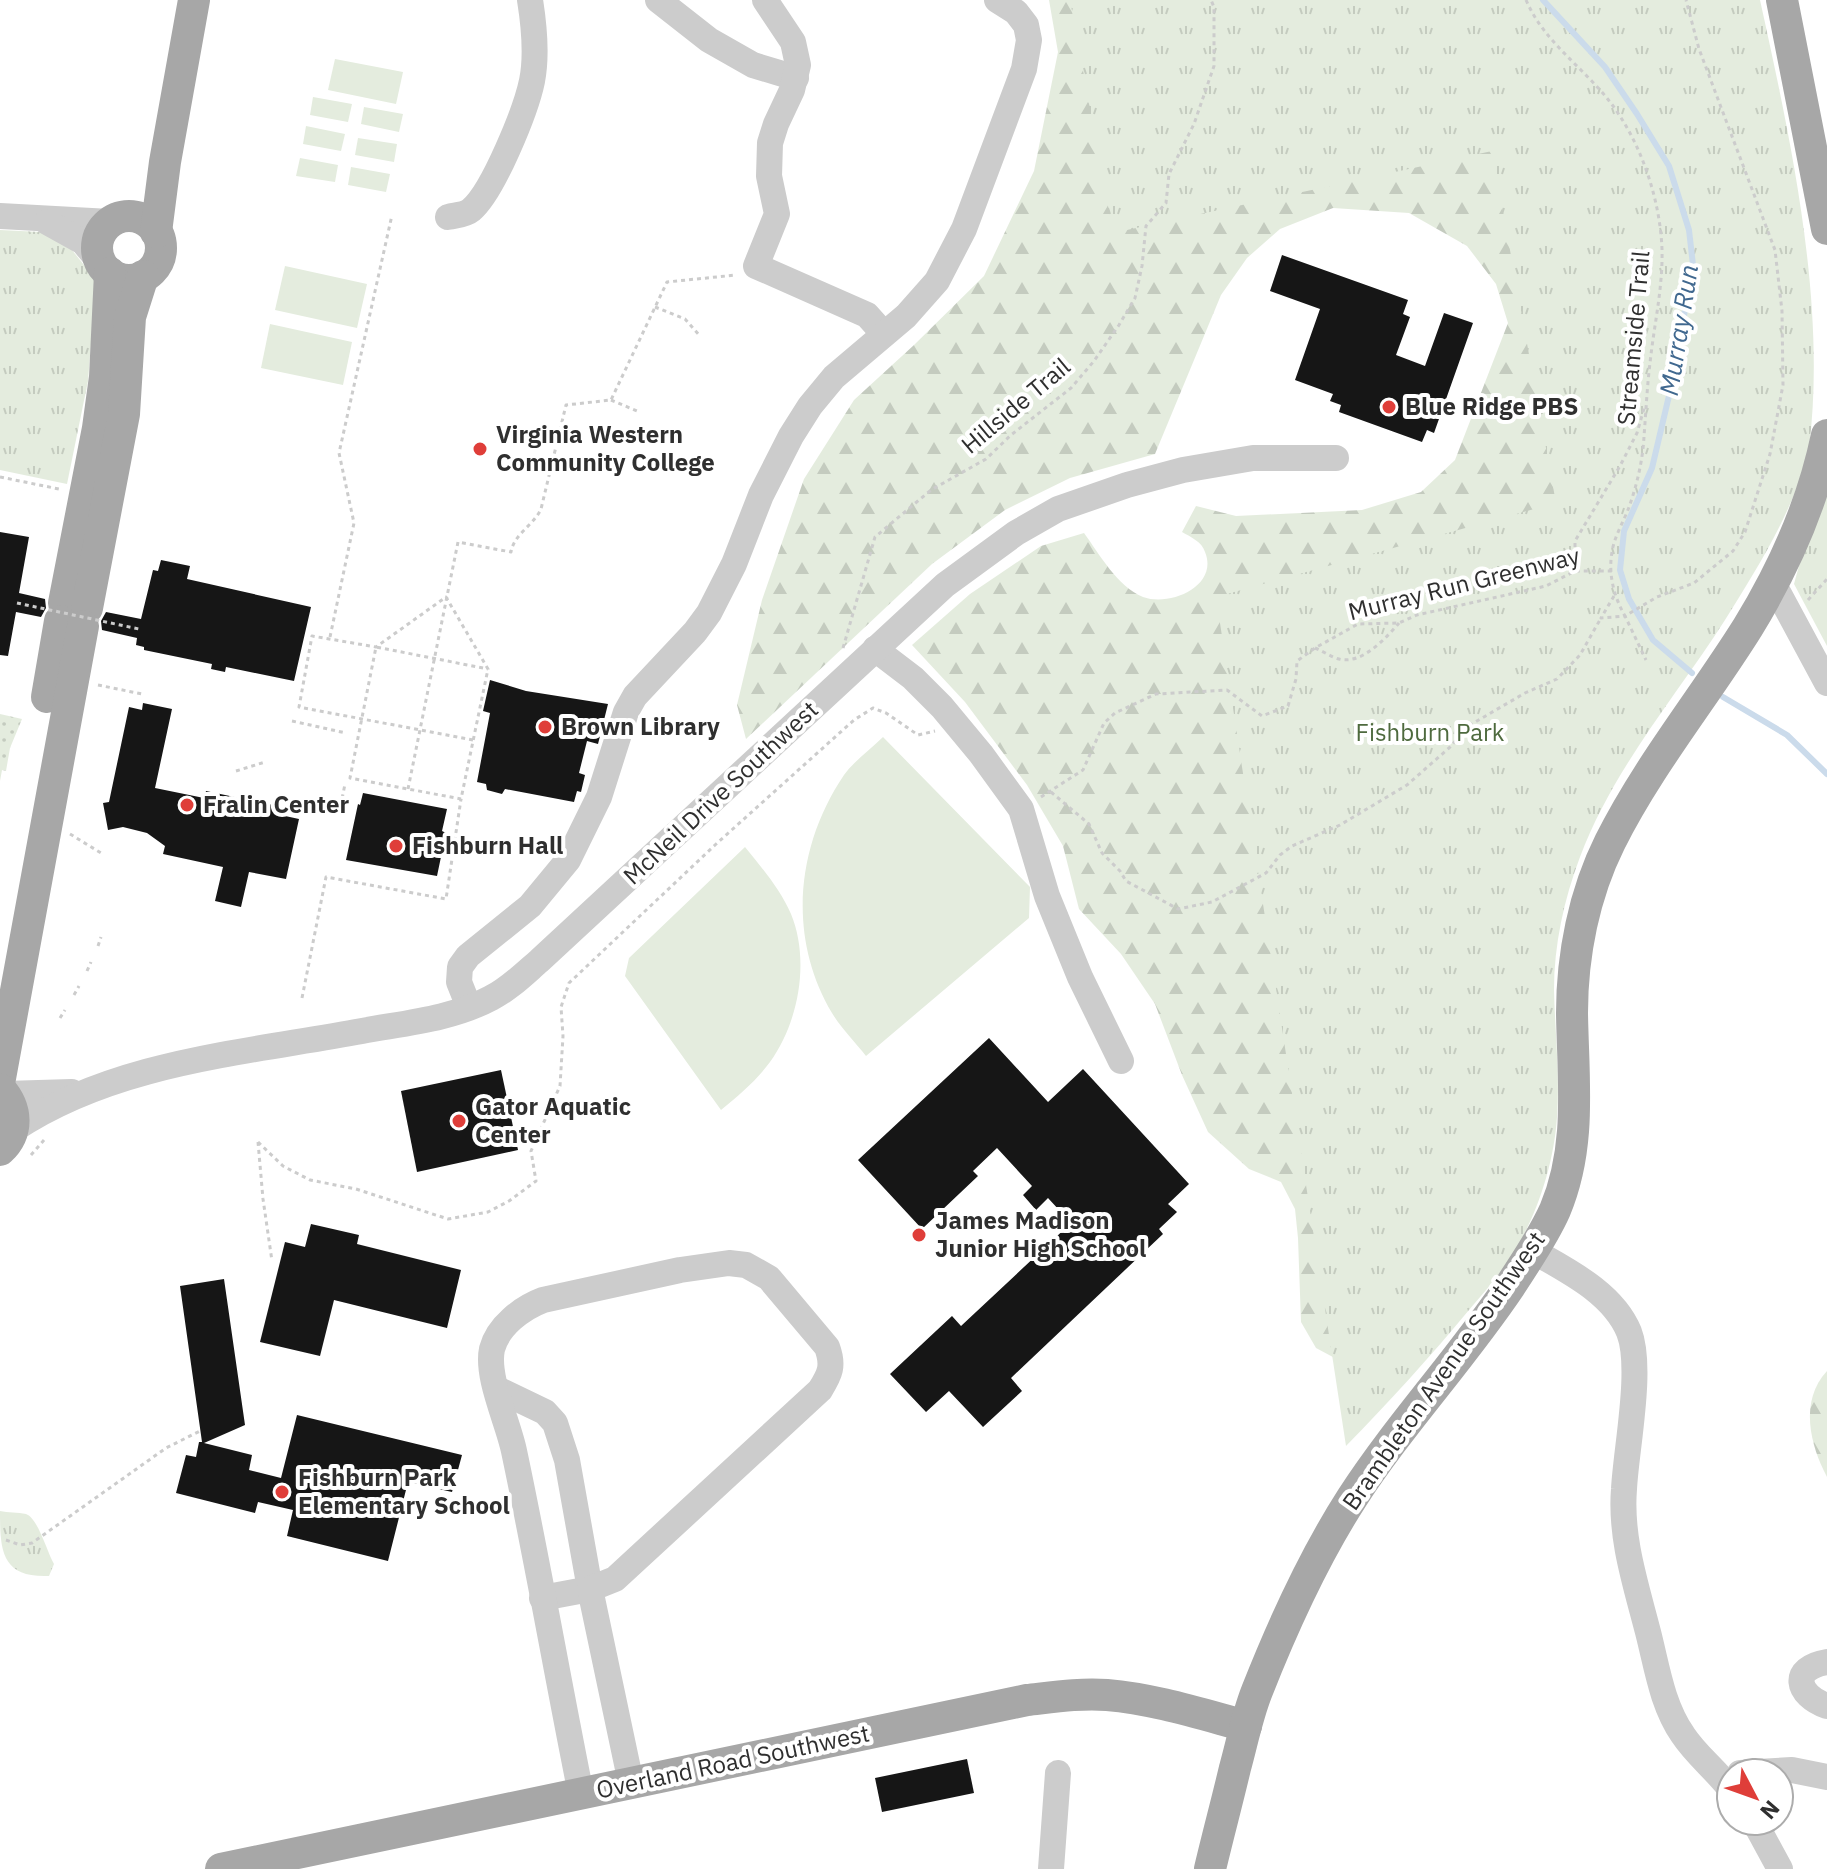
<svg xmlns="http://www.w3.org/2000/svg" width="1827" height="1869" font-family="'IBM Plex Sans',sans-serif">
	<defs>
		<pattern id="grass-dots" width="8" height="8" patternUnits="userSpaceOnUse" patternTransform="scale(2)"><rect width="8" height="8" fill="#e4ecde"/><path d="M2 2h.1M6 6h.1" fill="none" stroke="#c4cbbf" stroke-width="1.8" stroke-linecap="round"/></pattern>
		<pattern id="forest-firs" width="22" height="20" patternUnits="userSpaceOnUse" patternTransform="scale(2)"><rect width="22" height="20" fill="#e4ecde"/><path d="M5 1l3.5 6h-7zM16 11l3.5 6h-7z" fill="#c4cbbf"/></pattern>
		<pattern id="park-tufts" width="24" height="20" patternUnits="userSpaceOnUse" patternTransform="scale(2)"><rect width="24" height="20" fill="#e4ecde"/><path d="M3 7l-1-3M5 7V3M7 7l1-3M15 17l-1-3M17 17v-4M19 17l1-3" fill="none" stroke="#c4cbbf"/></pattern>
	</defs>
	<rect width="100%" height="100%" fill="#fff"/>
	<path fill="url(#grass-dots)" d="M0,714L22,719L10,748L6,771L2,770L0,781Z"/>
	<g fill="url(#forest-firs)">
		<path d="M1049,0H1512L1641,185L1346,1364L1316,1348L1301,1322L1298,1238L1295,1209L1281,1182L1249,1169L1208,1132L1182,1075L1155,1004L1121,954L1079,909L1063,846L1027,785L965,702L912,645L970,594L1041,546L1084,533C1100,555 1117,586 1143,597C1170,607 1219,586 1205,552C1202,542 1191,537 1182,532L1196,506L1236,516L1362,510L1421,492L1455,460L1508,323L1496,284L1467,246L1409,213L1333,208L1280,229L1247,258L1221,295L1155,454L1070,478L1005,510L932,564L746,739L737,705L762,600L804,479L854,400L914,345L984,276L1034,171L1058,52Z"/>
		<path d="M1827,1371V1477C1810,1445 1799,1401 1827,1371Z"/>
	</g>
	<g fill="url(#park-tufts)">
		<path d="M1070,0H1760C1791,141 1827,304 1809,448C1795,509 1758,567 1725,620C1675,698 1613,769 1580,857C1564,899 1554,945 1554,990C1555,1033 1560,1075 1557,1117C1554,1162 1539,1208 1518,1246C1505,1269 1486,1290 1469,1310C1430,1357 1389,1402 1346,1446L1216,597L1556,503L1492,151L1113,233Z"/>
		<path d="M0,230L41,232L72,250L96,280L88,381L67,484L0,470Z"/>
		<path d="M1827,464V646L1794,584Z"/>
		<path d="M0,1511C8,1513 18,1512 26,1514C38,1518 47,1552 54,1564L49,1576C1,1578 0,1550 0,1511Z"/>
	</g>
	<g fill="#e4ecde">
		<path d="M335,59L403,72L396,104L328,90Z"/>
		<path d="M313,97L352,104L348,122L310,115Z"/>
		<path d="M364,107L403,114L399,132L361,124Z"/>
		<path d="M306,126L345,134L341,151L303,144Z"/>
		<path d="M358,138L397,144L394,162L355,155Z"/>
		<path d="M300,158L338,165L335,182L296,176Z"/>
		<path d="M351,167L390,174L386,192L348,185Z"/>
		<path d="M285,266L367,284L357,328L275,310Z"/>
		<path d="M270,324L352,342L343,385L261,368Z"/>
		<path d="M883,737L1030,887L1029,918L866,1056C855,1042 841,1028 832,1013C787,937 796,846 844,775C854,761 871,749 883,737Z"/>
		<path d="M745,847C762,868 780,889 791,914C810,960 799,1022 770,1062C756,1081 739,1095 721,1110L625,976L629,958Z"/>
	</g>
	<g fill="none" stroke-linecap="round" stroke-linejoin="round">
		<g stroke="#cbdbeb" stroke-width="6">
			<path d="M1543,0L1605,67L1637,114L1669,166L1689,230L1693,265L1672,383L1652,468L1624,531L1620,570L1629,599L1653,640L1692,673"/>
			<path d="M1723,697L1787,735L1827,774"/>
		</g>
	</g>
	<g fill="#161616">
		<path d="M1282,255L1408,300L1403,314L1410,317L1396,355L1425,366L1444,313L1473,323L1434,433L1427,430L1422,442L1339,412L1341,405L1330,401L1333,394L1295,380L1320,309L1270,291Z"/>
		<path d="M0,532L29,537L19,593L45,599L46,608L41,617L16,612L8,656L0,655Z"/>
		<path d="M161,560L190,566L187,579L311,607L294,681L226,667L225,672L211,669L212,664L144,650V647L136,645L137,638L102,630L101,621L106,612L141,619L153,570L158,571Z"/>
		<path d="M490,680L526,691L608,704L598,744L587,741L579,773L585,775L581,792L577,791L574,802L505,789L502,794L487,790L486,784L477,782L490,713L483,711Z"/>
		<path d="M143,703L172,709L155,788L204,798L206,791L278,806L276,814L299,819L286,879L249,872L241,907L215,901L223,867L163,854L165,846L147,833L123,827L108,830L103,803L109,802L129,707L142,710Z"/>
		<path d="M363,793L447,809L442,831L446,833L437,876L346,860L358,804L360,805Z"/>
		<path d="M989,1038L1048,1102L1083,1069L1189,1184L1168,1204L1177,1212L1159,1229L1163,1234L1011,1378L1022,1391L983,1427L949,1391L926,1412L890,1374L952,1316L961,1326L1071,1223L1048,1198L1036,1210L1023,1195L1032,1186L997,1148L973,1171L978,1176L922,1229L858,1160Z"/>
		<path d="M501,1070L518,1150L417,1172L401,1091Z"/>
		<path d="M311,1224L359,1235L357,1244L461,1270L447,1328L334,1300L320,1356L260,1342L285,1242L305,1247Z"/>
		<path d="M224,1279L245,1425L204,1443L252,1455L249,1470L281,1478L297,1415L462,1455L452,1492L408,1482L388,1561L287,1536L293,1510L258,1502L255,1513L176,1493L186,1455L196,1457L199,1442H202L180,1286Z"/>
		<path d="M967,1759L974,1793L882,1812L875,1778Z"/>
	</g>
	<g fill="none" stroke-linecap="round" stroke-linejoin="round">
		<g stroke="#ccc" stroke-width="3" stroke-dasharray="4 4" stroke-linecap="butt">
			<path d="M1526,0C1544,42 1583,67 1610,102C1641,142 1660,199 1662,249C1663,288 1654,325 1650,363C1647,387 1646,412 1644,436C1643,459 1637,485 1629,507C1624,521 1614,537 1612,552C1608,574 1614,597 1625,616L1657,597L1694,583L1733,551L1745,532L1770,454L1783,385L1782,311L1775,250L1699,49L1686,0"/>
			<path d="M655,307L685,319L700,336"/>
			<path d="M611,400L637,411"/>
			<path d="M0,477L59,489"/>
			<path d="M1575,571V541L1620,466L1637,433L1645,405"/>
			<path d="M1614,596L1601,618L1625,616L1646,660"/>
			<path d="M1808,600L1827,579"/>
			<path d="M330,637L354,523L339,453L392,215"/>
			<path d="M843,648L875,537L931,490L986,459L1011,435L1071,388L1094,361L1119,325L1135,298L1142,266L1146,226L1166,203L1169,174L1194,124L1214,66V7L1211,0"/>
			<path d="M1315,648C1323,651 1331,657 1339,659C1362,665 1386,638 1399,623"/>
			<path d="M98,685L142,694"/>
			<path d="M292,721L346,733"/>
			<path d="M473,740C415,729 357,718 299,707L312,636L376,647L446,597L488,669L461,799L350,778L376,647L488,669"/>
			<path d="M236,771L265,762"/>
			<path d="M408,789L458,542L511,552C514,534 533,526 541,509L566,405L611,400L667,282L736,275"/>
			<path d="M1051,792L1089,824L1102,853L1120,871L1126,881L1178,909L1212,902L1266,873L1280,855L1292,846L1340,825L1407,785L1449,748L1470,725L1525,693L1557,679L1580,655L1601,618"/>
			<path d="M1041,797L1083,770L1104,723L1115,713L1156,694L1227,690L1262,716L1288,706L1296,679L1297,661L1315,648L1358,624L1399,623L1417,615L1546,586L1575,571H1613"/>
			<path d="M339,814L345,784"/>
			<path d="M70,834L101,853"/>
			<path d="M98,946L101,937"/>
			<path d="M87,971L91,962"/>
			<path d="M74,995L79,986"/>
			<path d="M302,998L326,877L446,899L461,799"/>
			<path d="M60,1018L65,1010"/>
			<path d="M258,1142L283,1166L310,1180L356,1189L448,1219L488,1212L509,1201L536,1181L531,1151L560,1086L563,1036L561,1007L569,983L715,845L854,720L873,708L886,713L918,735L935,731"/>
			<path d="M258,1142L263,1199L272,1261"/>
			<path d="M31,1155L44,1140"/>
			<path d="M6,1540L20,1545L32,1543L166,1448L200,1431"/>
		</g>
		<g stroke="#ccc" stroke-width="26">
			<path d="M658,0L709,40L753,65L796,78"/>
			<path d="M765,0L793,42L798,65L792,90L776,124L770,143L769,176L777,214L756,266L867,315L884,334"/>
			<path d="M0,216L110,222"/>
			<path d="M448,217C456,215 465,215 471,210C493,192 526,110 532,81C537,56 534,25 530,0"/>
			<path d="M47,222L83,242L99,261"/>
			<path d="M1773,583L1827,683"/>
			<path d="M875,649L913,678L942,707L981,754L1021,809L1047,896L1080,977L1121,1061"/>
			<path d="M469,1007L459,982L460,967L468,956L530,906L568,860L599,797L626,712L635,696L695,632L709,613L734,564L761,495L791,436L810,406L834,377L906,316L937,281L964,229L1024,69L1029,40L1026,25L1016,12L997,0"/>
			<path d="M5,1094L72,1092"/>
			<path d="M13,1130C114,1062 244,1053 362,1031C405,1023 452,1019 491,998C509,989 524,974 539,961L945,585L1016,533L1058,509L1127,485L1183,470L1253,458H1336"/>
			<path d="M1533,1251C1568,1271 1613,1293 1629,1332C1643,1368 1626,1449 1624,1489C1620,1538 1636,1585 1648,1632C1657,1667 1662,1705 1683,1735C1696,1755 1716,1770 1731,1790"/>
			<path d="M497,1389L545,1412L555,1423L567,1460L590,1589L542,1598"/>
			<path d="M1827,1662C1790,1668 1796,1695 1827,1706"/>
			<path d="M1740,1773L1792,1770L1827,1777"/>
			<path d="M581,1794C558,1680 538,1564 514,1451C508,1422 486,1377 492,1349C498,1326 522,1308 543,1300L680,1270L729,1263L746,1265L769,1278L827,1347C834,1366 830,1374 820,1390L615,1579L590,1589L631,1783"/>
			<path d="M1754,1821L1780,1869"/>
			<path d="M1051,1869L1058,1773"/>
		</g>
		<g stroke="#a7a7a7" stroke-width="32">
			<path d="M1782,0L1827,229"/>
			<circle cx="129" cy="248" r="32"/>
			<path d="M156,232L165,162L194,0"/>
			<path d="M64,603L98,428L105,377L110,273"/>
			<path d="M87,608L124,414L130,317L143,276"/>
			<path d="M47,697L60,621"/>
			<path d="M0,1078L83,626"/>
			<path d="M0,1089C17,1108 19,1132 0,1150"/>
			<path d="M221,1869L1027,1700C1054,1697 1080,1693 1107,1695C1154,1699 1201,1714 1246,1726"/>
			<path d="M1210,1869C1218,1835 1227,1802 1235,1768C1242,1743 1247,1716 1257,1691C1283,1625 1314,1557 1352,1498C1400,1424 1461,1359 1510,1286C1526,1261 1543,1237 1555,1210C1582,1146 1573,1080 1572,1013C1572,955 1584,894 1610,842C1648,766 1703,699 1748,627C1784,568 1813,503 1827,435"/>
		</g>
		<path stroke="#ccc" stroke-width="3" stroke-dasharray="4 4" stroke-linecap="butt" d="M17,603L139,629"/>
	</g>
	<g fill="#df3e39" stroke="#fff" stroke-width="3">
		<circle cx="1389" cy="407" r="8"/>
		<circle cx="480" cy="449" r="8"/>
		<circle cx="545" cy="727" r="8"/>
		<circle cx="187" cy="805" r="8"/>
		<circle cx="396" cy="846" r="8"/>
		<circle cx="459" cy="1121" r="8"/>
		<circle cx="919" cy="1235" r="8"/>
		<circle cx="282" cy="1492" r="8"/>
	</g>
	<g text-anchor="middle" stroke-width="8" stroke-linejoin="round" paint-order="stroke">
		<g font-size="24" fill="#2f2f2f" stroke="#fff">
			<text transform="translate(1634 338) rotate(-85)" y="8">Streamside Trail</text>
			<text transform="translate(1016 406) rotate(-40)" y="8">Hillside Trail</text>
			<text transform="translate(1464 584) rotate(-14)" y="8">Murray Run Greenway</text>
			<text transform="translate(721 793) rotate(-43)" y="8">McNeil Drive Southwest</text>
			<text transform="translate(1444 1371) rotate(-55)" y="8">Brambleton Avenue Southwest</text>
			<text transform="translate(733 1762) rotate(-12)" y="8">Overland Road Southwest</text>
		</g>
		<g font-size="24" font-weight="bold" fill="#2f2f2f" stroke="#fff" text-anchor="start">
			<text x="1405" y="415">Blue Ridge PBS</text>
			<text x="496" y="443">Virginia Western<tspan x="496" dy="28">Community College</tspan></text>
			<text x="561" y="735">Brown Library</text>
			<text x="203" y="813">Fralin Center</text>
			<text x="412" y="854">Fishburn Hall</text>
			<text x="475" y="1115">Gator Aquatic<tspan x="475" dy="28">Center</tspan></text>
			<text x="935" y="1229">James Madison<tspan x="935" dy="28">Junior High School</tspan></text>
			<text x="298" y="1486">Fishburn Park<tspan x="298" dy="28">Elementary School</tspan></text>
		</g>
		<g font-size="24" fill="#4e6a3e" stroke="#fff">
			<text x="1430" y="741">Fishburn Park</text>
		</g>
		<g font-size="26" font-style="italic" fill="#40688f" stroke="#fff">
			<text transform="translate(1679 330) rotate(-81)" y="9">Murray Run</text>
		</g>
	</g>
	<g transform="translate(1755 1797) rotate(131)"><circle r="38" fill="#ffffff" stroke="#acacac" stroke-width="2"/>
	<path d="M0-6L14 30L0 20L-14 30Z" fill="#df3e39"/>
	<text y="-12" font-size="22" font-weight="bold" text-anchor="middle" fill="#2f2f2f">N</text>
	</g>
</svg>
